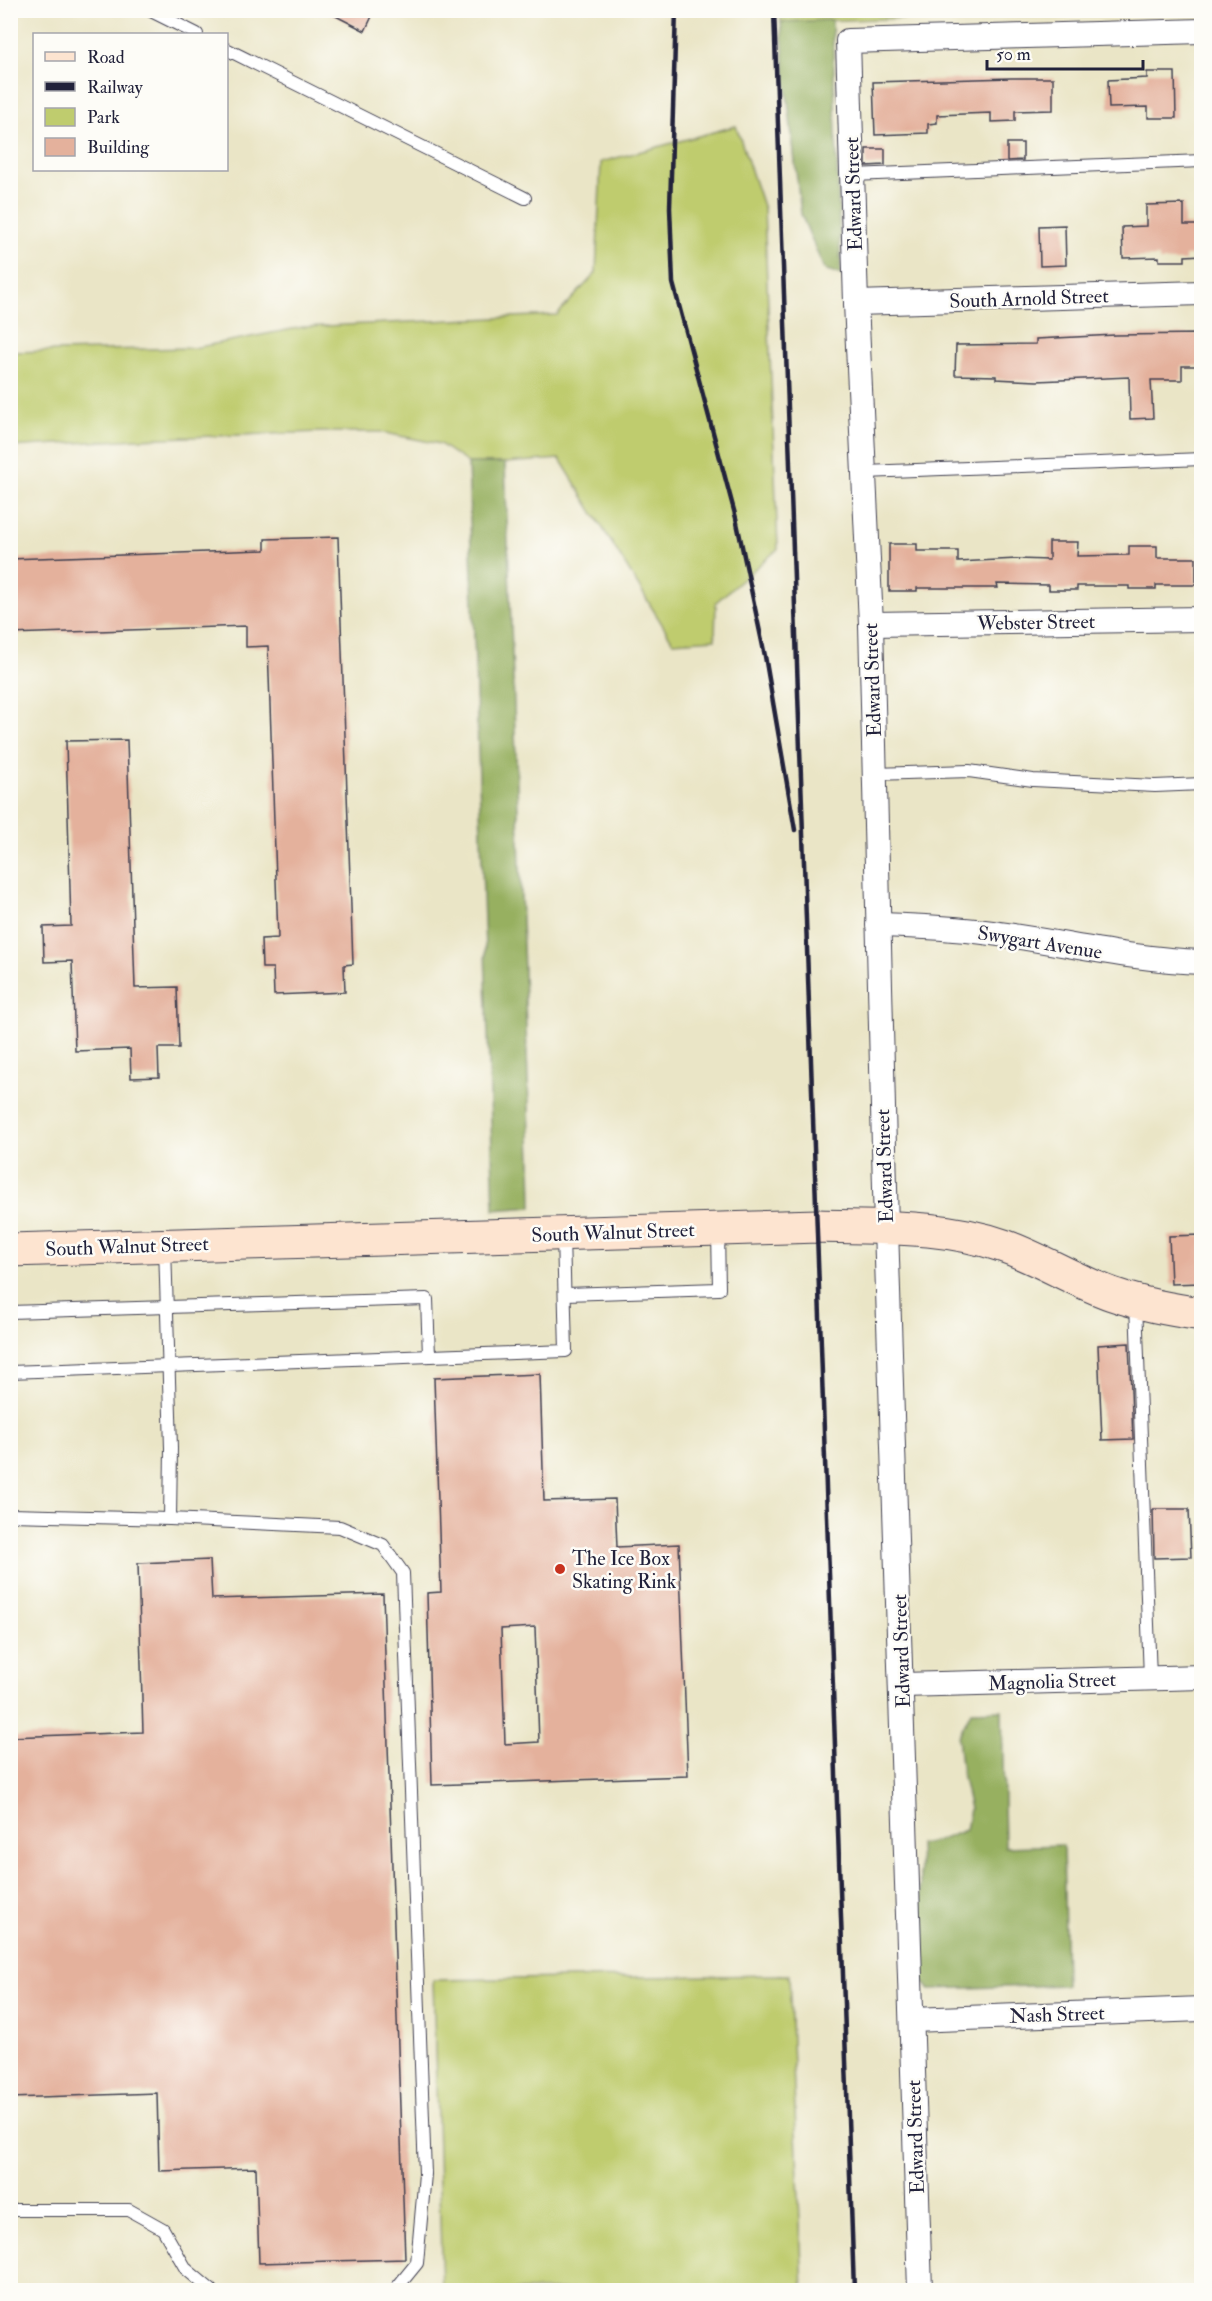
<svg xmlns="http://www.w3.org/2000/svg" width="1212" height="2301" font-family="'IM FELL Double Pica',serif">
	<rect width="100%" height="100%" fill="#fdfcf7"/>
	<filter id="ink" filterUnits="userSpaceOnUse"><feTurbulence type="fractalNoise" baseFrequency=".0167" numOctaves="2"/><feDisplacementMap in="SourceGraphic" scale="12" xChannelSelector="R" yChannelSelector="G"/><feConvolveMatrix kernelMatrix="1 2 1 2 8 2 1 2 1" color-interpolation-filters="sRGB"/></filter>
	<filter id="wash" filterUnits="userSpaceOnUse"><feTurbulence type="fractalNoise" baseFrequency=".008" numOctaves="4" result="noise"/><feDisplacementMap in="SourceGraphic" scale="24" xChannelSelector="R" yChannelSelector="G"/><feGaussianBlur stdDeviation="1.35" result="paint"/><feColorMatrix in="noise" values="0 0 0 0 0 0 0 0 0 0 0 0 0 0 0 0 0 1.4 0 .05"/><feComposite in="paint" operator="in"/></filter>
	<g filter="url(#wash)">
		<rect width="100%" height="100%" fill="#eae5c6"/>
		<g fill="#bfcc6e" stroke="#707754" stroke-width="1.5">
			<path d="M1045,10V14L781,22V11Z"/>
			<path d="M736,126L764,209L778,549L716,602L715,639L673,642L560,459L505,463H468L440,444L380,432H321L137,439L11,447V352L194,348L303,327L557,315L596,273L601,162Z"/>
			<path d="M789,1975L803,2290H442L433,1980Z"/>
		</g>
		<g fill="#97b061" stroke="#5c694e" stroke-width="1.5">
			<path d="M832,20L841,275L824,269L801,214L786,84L781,22Z"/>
			<path d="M468,463H505L531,1160L532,1207L494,1210Z"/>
			<path d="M1002,1710L1005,1847L1063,1845L1066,1985L929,1989L923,1981L919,1844L937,1841L966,1830L970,1809L962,1774L958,1737L971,1711Z"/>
		</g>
		<g id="blocks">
			<g fill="#e4b19c" fill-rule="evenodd">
				<path d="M324,10H375L365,31Z"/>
				<path d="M1147,72H1175L1176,118H1148V107L1109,108L1108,80L1147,78Z"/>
				<path d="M1011,78H1053V110L1015,111V121L991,122V113L937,115V123L928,124V133L875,135L873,82Z"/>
				<path d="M1007,143H1023V160L1007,161Z"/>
				<path d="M866,149H885V165L866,166Z"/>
				<path d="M1184,204V225H1202V255L1185,256V261H1159V257L1123,258L1122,227L1146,226V205Z"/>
				<path d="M1065,225L1066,265L1040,266L1039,226Z"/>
				<path d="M1202,334V366H1182V380H1151L1153,418L1130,419L1129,377L1037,381L996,379V376L955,375L956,345L1036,344V339L1115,335Z"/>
				<path d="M338,537L353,964L344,965L345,992L274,995L273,968H262L261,939L278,938L268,646L246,647V626L10,634V559L265,550V539Z"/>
				<path d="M1049,542H1078L1077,556L1129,555V546H1157V558H1196V585H1156V589H1129V586H1077V590H1049V585L997,584L998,588H917V591H889V544H917V551H958V562L1017,559L1049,560Z"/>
				<path d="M127,740L135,988L177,987L179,1048H158L159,1077L131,1078L130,1049L75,1051L72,961L44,962L43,927L71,926L66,741Z"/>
				<path d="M1202,1235V1283L1171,1284L1169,1236Z"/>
				<path d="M1129,1343L1133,1439L1102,1440L1098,1345Z"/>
				<path d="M540,1374L544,1501L615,1499L617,1547L679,1544L688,1776L432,1785L427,1593L441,1592L434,1378ZM535,1627L539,1742L505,1744L501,1629Z"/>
				<path d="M1153,1509H1189L1191,1557L1154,1558Z"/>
				<path d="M210,1560L212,1599L383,1594L405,2259L259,2263L256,2168L159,2171L157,2093L10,2098V1737L143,1732L138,1563Z"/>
			</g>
		</g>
	</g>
	<g filter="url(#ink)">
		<use href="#blocks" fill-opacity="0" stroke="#403f50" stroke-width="1.5"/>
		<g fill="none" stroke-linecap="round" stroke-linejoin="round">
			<defs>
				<g id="lane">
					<path d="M149,10L197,34"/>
					<path d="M226,49L525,198"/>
					<path d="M853,175L1202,161"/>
					<path d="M865,472L1202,459"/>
					<path d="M875,774L969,771L1033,780L1155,786L1202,784"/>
					<path d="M165,1246L171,1448L170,1519L340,1527L383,1545L403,1573L425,2174L417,2263L395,2290"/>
					<path d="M566,1294L719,1289L718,1230"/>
					<path d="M1136,1304L1150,1678"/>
					<path d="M10,1312L427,1299L429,1356"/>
					<path d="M10,1372L566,1351L563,1236"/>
					<path d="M10,1515L170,1519"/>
					<path d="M10,2210H129L163,2229L186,2269L211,2290"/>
				</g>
				<g id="street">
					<path d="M856,303L1202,293"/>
					<path d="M871,624L1202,619"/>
					<path d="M878,925C916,926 954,928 992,933C1062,942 1131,960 1202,962"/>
					<path d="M902,1685L1202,1677"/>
					<path d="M912,2020L1202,2009"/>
					<path d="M920,2290L886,1228L871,624L856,303L848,41L1202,31"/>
				</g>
				<path id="secondary" d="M10,1250L818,1226C881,1228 944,1225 1004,1246C1041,1259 1075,1281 1112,1294C1141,1304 1172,1310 1202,1314"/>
			</defs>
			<use href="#lane" stroke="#403f50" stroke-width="14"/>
			<use href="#street" stroke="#403f50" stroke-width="26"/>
			<use href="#secondary" stroke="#403f50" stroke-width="35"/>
			<use href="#lane" stroke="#fff" stroke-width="12"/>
			<use href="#street" stroke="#fff" stroke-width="24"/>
			<use href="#secondary" stroke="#fde4d0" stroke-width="33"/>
			<g stroke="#22223b" stroke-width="4.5">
				<path d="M676,10L670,208L673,283L736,518L765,656L795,830"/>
				<path d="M774,10C800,771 828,1530 854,2290"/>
			</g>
		</g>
	</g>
	<circle fill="#c8321e" stroke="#fdfcf7" stroke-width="2" cx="560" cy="1569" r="6"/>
	<g text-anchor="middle" stroke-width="5" stroke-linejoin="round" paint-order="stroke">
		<g font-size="20" fill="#22223b" stroke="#fdfcf7">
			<text transform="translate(853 194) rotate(-92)" y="7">Edward Street</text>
			<text transform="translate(1029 298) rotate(-2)" y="7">South Arnold Street</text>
			<text transform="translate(1036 622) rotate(-1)" y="7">Webster Street</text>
			<text transform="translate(872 680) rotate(-92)" y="7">Edward Street</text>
			<text transform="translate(1040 942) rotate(9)" y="7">Swygart Avenue</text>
			<text transform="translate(884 1166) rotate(-92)" y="7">Edward Street</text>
			<text transform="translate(613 1232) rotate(-2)" y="7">South Walnut Street</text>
			<text transform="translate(127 1246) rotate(-2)" y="7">South Walnut Street</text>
			<text transform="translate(901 1651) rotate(-92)" y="7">Edward Street</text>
			<text transform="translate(1052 1681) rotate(-2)" y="7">Magnolia Street</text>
			<text transform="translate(1057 2014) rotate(-2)" y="7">Nash Street</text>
			<text transform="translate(915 2137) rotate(-92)" y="7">Edward Street</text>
		</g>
		<g font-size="20" fill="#22223b" stroke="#fdfcf7" text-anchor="start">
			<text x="572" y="1565">The Ice Box<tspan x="572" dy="23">Skating Rink</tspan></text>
		</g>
	</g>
	<rect width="1212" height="2301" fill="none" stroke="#fdfcf7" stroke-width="36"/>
	<rect x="33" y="33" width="195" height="138" fill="#fdfcf7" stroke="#a5a5ac" stroke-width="1.5"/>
	<rect x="45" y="52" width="30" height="9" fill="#fde4d0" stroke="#a5a5ac" stroke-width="1.5"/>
	<text x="87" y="63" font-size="18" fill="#22223b">Road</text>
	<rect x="45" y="82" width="30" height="9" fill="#22223b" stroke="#a5a5ac" stroke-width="1.5"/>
	<text x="87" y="93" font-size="18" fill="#22223b">Railway</text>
	<rect x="45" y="108" width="30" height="18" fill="#bfcc6e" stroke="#a5a5ac" stroke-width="1.5"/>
	<text x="87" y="123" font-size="18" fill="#22223b">Park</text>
	<rect x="45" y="138" width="30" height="18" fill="#e4b19c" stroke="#a5a5ac" stroke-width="1.5"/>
	<text x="87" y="153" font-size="18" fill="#22223b">Building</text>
	<path d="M987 60v9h156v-9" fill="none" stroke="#22223b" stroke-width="3"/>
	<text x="996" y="60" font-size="18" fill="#22223b" stroke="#fdfcf7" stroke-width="4.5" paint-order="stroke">50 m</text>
</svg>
